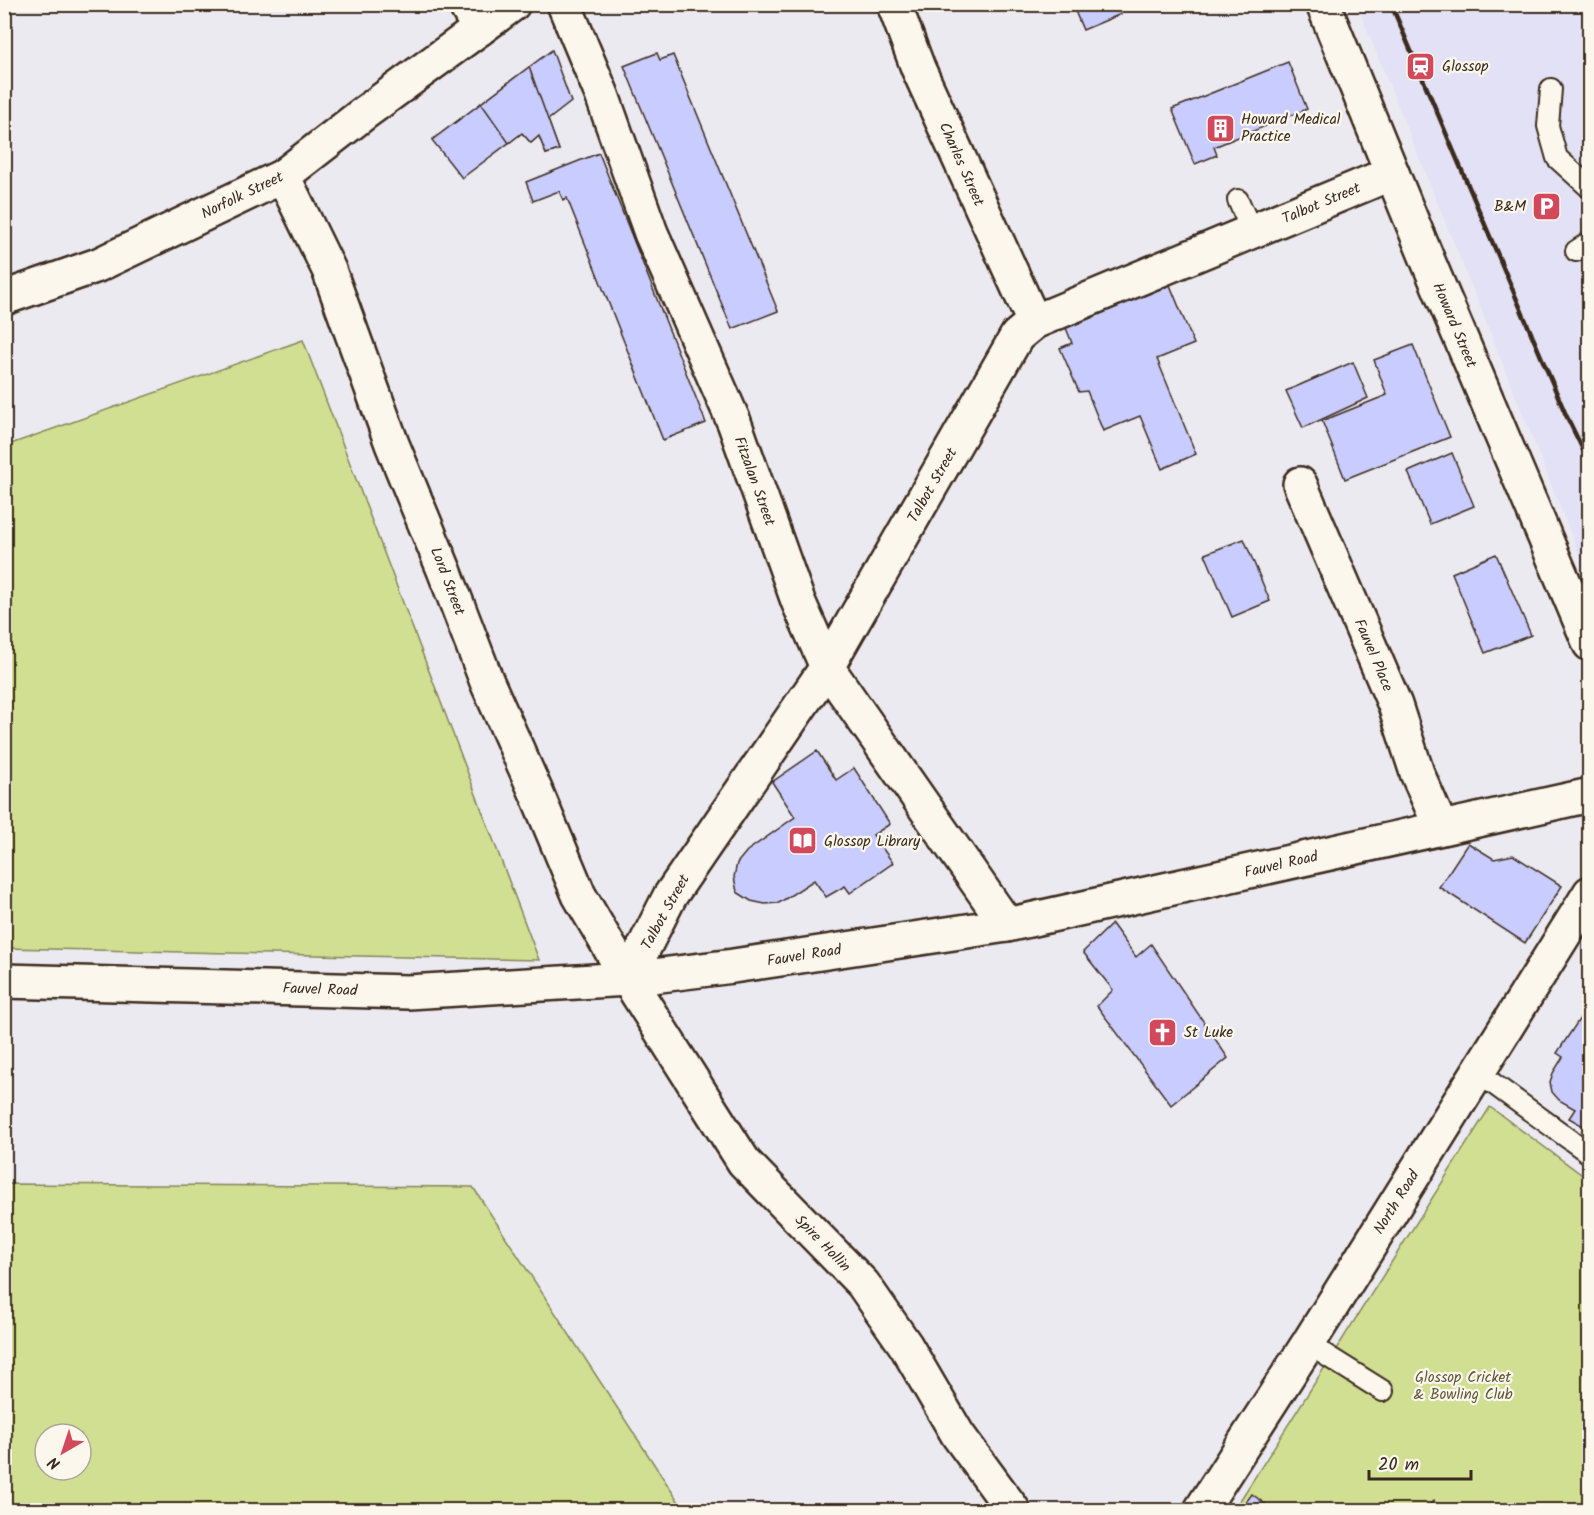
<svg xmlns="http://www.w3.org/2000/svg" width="1594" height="1515" font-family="Kalam,sans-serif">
	<rect width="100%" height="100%" fill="#eceaf1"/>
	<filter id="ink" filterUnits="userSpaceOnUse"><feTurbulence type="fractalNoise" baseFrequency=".0167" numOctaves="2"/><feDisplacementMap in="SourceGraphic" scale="12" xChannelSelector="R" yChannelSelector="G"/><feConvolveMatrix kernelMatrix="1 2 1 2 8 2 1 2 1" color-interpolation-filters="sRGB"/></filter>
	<g filter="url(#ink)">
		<path fill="#e2e1f5" d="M1357,5H1589V579L1475,295Z"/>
		<g fill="#d1df92" stroke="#868458" stroke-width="1.5" fill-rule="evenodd">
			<path d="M303,340L539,960L5,948V446Z"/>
			<path d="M1490,1107L1589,1180V1510H1234Z"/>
			<path d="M5,1184L473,1187L684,1510H5ZM45,1434H81V1470H45Z"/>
		</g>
		<g fill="#c9ccfe" stroke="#3b2a1e" stroke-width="1.5">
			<path d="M1072,4H1117L1121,14L1083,30Z"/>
			<path d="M552,50L571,102L548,120L559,150L546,154L539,136L531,143L522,133L462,178L432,140Z"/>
			<path d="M657,53L660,60L673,55L778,311L732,329L624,66Z"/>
			<path d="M1288,62L1307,109L1214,147L1217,155L1195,164L1172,109Z"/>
			<path d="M529,67L559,150L546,154L539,136L531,143L522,133L509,143L481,103Z"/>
			<path d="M599,153L706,423L663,440L567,198L563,200L559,191L533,201L526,182Z"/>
			<path d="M1170,285L1194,344L1157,359L1196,454L1162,469L1140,416L1103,431L1087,391L1079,392L1060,348L1072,343L1066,328Z"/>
			<path d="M1413,345L1450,437L1345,479L1322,421L1387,395L1374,360Z"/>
			<path d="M1353,362L1368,398L1303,428L1286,391Z"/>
			<path d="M1452,453L1474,506L1430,524L1408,472Z"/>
			<path d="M1244,539L1270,601L1232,617L1205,554Z"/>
			<path d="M1496,554L1531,635L1485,653L1452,573Z"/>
			<path d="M817,751L836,780L854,768L890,824L873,835L893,863L850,893L845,886L826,897L814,880L779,903L765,904L751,901L737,892L734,877L737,863L747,851L795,817L772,782Z"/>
			<path d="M1468,843L1494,859L1513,855L1562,886L1525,943L1439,887Z"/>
			<path d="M1112,924L1136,957L1151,944L1228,1058L1171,1105L1097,1006L1113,990L1083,952Z"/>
			<path d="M1590,1003V1130L1569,1118L1575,1109L1559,1100L1552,1092L1550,1082L1553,1073L1563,1057L1557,1053Z"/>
			<path d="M1252,1494L1273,1510H1249L1243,1506Z"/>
			<path d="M1433,1501L1445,1510H1425Z"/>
		</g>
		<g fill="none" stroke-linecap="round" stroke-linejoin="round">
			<defs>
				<g id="lane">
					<path d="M1551,89L1548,126L1557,158L1590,188"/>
					<path d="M1238,200L1252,232"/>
					<path d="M1576,251L1590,242"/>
					<path d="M1477,1072L1590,1154"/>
					<path d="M1308,1344L1383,1391"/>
				</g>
				<g id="street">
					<path d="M465,4L479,29"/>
					<path d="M564,4L602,95L651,233L734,422L798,601L827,667L1007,925"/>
					<path d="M894,4L918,68L1034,322"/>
					<path d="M1323,4L1428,261L1590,644"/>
					<path d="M283,176L329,270L392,444L444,570L487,682L536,792L579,895L628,979L744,1162L863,1284L906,1346L958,1435L1013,1510"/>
					<path d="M1300,484L1395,705L1417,773L1441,828"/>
					<path d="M628,979L670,896L827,667L1017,336L1034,322L1392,173"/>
				</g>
				<g id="secondary">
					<path d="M4,298L98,265L283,176L363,114L513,4"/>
					<path d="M4,981L408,992L628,979L733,966L1007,925L1590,795"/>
					<path d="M1201,1510L1308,1344L1590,893"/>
				</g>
			</defs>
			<use href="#lane" stroke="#3b2a1e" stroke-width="24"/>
			<use href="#street" stroke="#3b2a1e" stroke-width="38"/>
			<use href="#secondary" stroke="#3b2a1e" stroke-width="38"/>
			<use href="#lane" stroke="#fbf7ec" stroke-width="20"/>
			<use href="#street" stroke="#fbf7ec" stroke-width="33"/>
			<use href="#secondary" stroke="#fbf7ec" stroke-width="33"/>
			<path stroke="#3b2a1e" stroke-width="4.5" d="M1391,4L1566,415L1590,464"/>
		</g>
	</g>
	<defs>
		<symbol id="station-square" viewBox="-11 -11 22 22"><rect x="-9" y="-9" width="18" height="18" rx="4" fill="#d1495b" stroke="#fbf7ec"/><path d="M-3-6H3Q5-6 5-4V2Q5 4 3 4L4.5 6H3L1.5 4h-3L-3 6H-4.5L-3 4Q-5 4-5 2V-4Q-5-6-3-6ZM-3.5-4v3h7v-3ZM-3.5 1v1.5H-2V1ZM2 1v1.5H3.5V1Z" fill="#fff"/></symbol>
		<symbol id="building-square" viewBox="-11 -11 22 22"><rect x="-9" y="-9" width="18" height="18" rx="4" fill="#d1495b" stroke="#fbf7ec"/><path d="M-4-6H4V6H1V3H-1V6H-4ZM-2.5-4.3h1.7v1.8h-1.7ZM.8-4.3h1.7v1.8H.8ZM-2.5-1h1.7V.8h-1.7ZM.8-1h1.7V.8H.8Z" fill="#fff"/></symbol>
		<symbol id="parking-square" viewBox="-11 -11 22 22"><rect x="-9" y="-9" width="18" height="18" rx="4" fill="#d1495b" stroke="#fbf7ec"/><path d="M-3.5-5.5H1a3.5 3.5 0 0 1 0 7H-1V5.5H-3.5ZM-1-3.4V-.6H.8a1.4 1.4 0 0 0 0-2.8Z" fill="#fff"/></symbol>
		<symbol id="library-square" viewBox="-11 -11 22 22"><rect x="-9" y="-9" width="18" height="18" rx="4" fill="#d1495b" stroke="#fbf7ec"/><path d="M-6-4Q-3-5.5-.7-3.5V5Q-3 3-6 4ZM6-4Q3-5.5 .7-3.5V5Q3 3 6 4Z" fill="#fff"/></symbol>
		<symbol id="church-square" viewBox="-11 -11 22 22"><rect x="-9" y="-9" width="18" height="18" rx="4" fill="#d1495b" stroke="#fbf7ec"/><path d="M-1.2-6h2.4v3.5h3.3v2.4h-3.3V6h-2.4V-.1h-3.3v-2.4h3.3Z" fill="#fff"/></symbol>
	</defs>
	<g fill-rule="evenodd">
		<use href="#station-square" x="1404" y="50" width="33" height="33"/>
		<use href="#building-square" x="1204" y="112" width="33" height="33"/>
		<use href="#parking-square" x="1530" y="190" width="33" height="33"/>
		<use href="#library-square" x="786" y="824" width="33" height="33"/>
		<use href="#church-square" x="1146" y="1016" width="33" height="33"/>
	</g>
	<g text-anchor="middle" stroke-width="4.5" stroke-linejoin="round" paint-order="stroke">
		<g font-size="15" fill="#3b2a1e" stroke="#fbf7ec" text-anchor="start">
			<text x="1442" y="71">Glossop</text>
			<text x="1241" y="124">Howard Medical<tspan x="1241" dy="17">Practice</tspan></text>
			<text x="1526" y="211" text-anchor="end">B&amp;M</text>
			<text x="824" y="846">Glossop Library</text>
			<text x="1184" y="1037">St Luke</text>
		</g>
		<g font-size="15" fill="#3b2a1e" stroke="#fbf7ec">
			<text transform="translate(962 164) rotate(66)" y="5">Charles Street</text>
			<text transform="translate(242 195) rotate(-26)" y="5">Norfolk Street</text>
			<text transform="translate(1321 203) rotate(-23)" y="5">Talbot Street</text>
			<text transform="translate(1455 325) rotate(67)" y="5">Howard Street</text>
			<text transform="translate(755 481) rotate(70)" y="5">Fitzalan Street</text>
			<text transform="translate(932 485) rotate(-60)" y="5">Talbot Street</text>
			<text transform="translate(448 581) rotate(69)" y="5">Lord Street</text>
			<text transform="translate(1374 655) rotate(67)" y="5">Fauvel Place</text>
			<text transform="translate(1281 864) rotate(-13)" y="5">Fauvel Road</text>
			<text transform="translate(665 912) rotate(-61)" y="5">Talbot Street</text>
			<text transform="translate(804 955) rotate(-9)" y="5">Fauvel Road</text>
			<text transform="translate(320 989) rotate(2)" y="5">Fauvel Road</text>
			<text transform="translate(1396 1202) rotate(-58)" y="5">North Road</text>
			<text transform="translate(823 1243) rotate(46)" y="5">Spire Hollin</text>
		</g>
		<g font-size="15" fill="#60573b" stroke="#fbf7ec">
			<text x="1463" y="1382">Glossop Cricket<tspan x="1463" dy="17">&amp; Bowling Club</tspan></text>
		</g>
	</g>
	<rect width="1594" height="1515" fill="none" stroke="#fbf7ec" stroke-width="24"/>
	<rect x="12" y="12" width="1570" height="1491" fill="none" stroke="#3b2a1e" stroke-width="2" filter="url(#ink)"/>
	<g transform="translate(63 1452) rotate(219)"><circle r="28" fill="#fbf7ec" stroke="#aea59a" stroke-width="1.5"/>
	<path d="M0-4.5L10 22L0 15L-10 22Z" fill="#d1495b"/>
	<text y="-9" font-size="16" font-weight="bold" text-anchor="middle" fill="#3b2a1e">N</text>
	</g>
	<path d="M1369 1470v9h102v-9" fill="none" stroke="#3b2a1e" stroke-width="3"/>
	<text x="1378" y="1470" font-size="18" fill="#3b2a1e" stroke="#fbf7ec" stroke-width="4.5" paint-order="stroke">20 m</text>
</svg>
